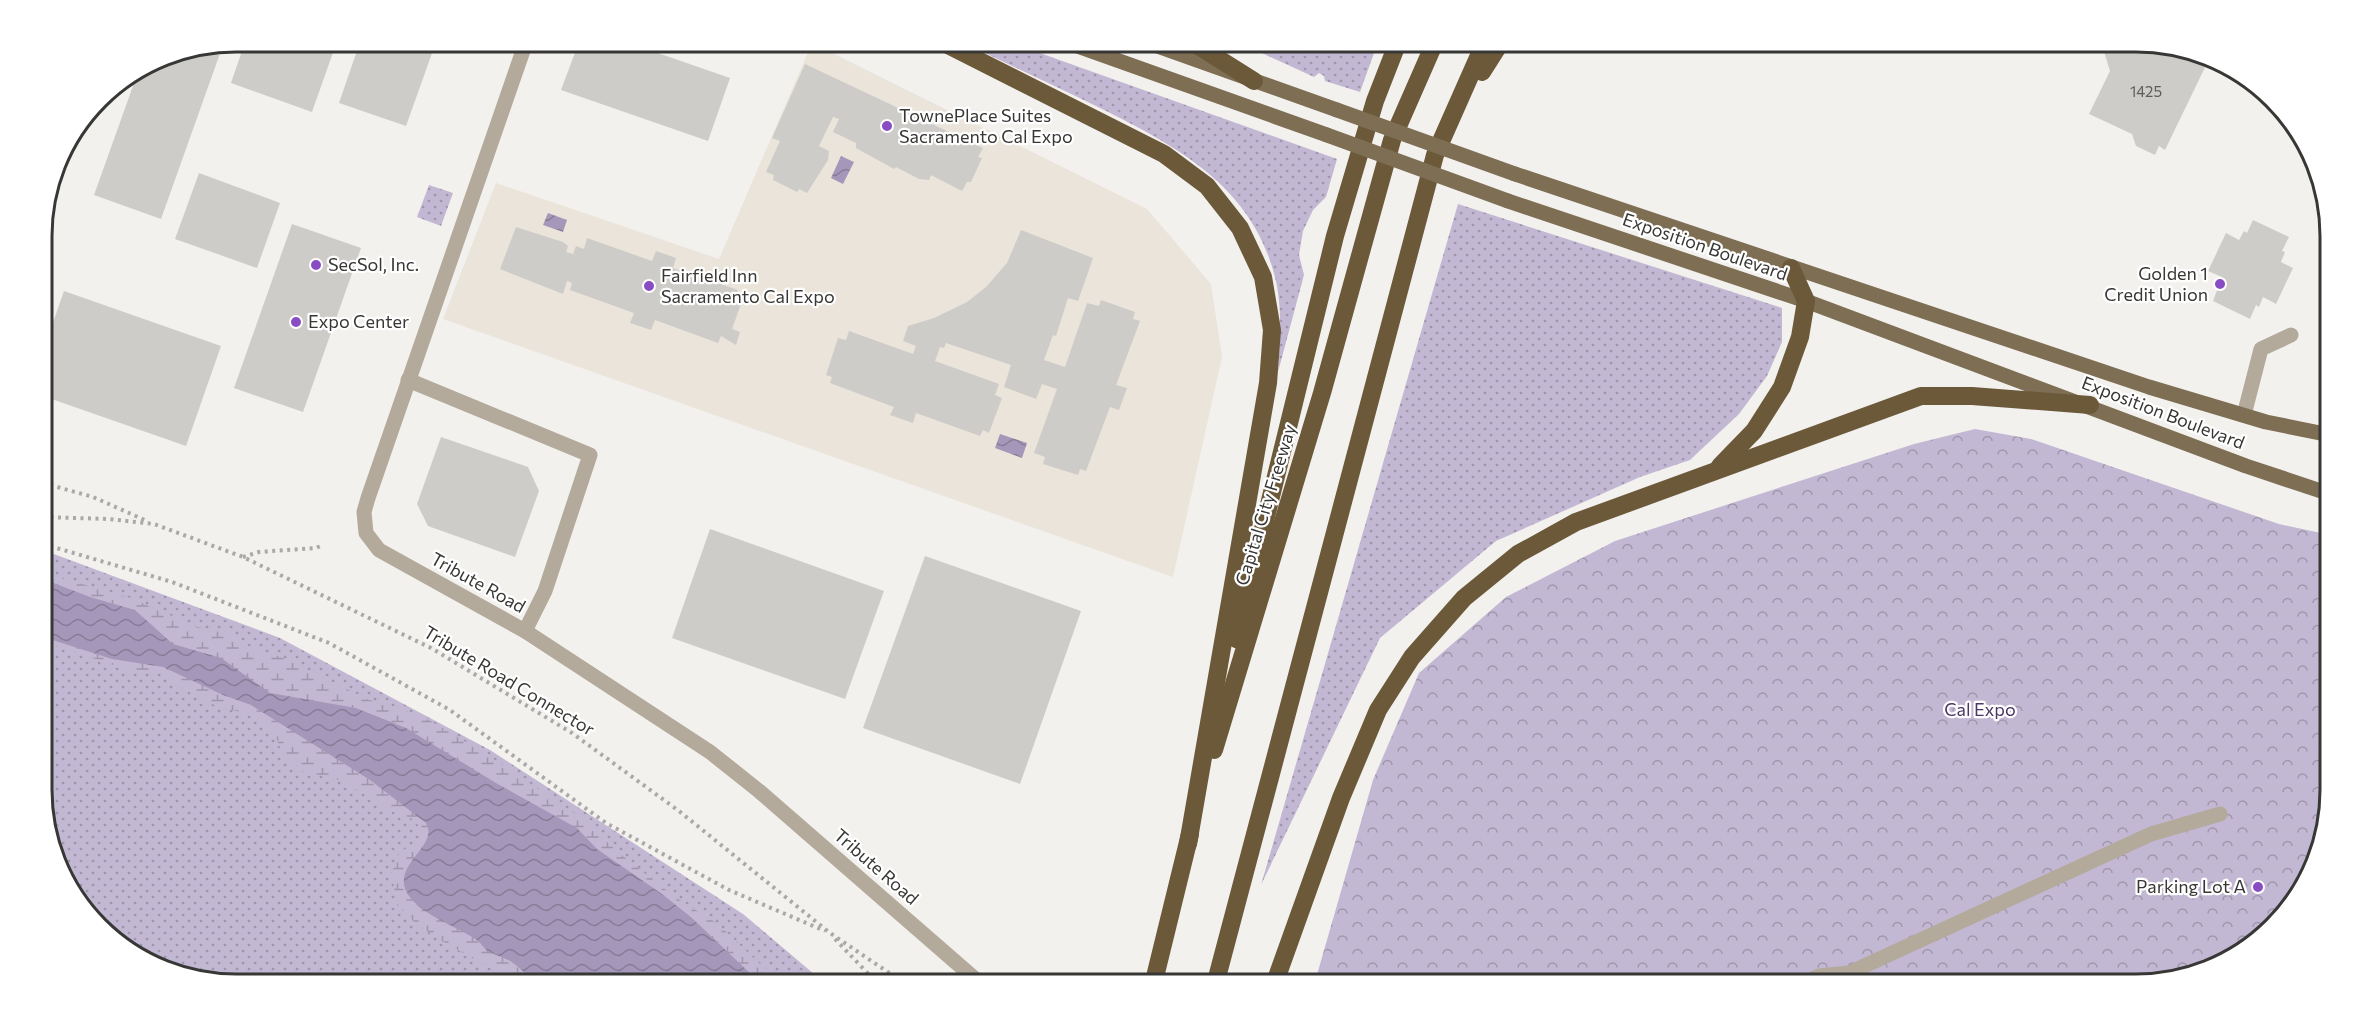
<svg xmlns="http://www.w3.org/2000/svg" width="2373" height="1027" font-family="Commissioner,sans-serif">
	<defs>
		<pattern id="grass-dots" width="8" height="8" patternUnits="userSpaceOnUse" patternTransform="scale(1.5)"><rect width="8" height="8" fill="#c3b8d3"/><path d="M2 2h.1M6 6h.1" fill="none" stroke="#9f96ac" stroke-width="1.8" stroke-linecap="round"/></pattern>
		<pattern id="wetland-marsh" width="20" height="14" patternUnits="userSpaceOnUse" patternTransform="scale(1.5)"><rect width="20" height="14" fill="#c3b8d3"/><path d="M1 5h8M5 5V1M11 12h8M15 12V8" fill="none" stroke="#9f96ac"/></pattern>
		<pattern id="park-crowns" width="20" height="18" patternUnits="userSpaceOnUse" patternTransform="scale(1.5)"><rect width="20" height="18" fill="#c3b8d3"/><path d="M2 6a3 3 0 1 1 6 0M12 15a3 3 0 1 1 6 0" fill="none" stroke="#9f96ac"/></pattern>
		<pattern id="water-waves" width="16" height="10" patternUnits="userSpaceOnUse" patternTransform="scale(1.5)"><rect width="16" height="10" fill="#a597b9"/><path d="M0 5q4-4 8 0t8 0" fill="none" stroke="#877c97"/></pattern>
	</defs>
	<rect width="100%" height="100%" fill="#f3f1ee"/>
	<path fill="#eae4da" d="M812,43L1147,209L1211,284L1222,357L1173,577L443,319L496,183L719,259Z"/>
	<g fill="url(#grass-dots)">
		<path d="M963,42H1009L1337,159L1326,197L1313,210L1303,231L1299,255L1304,275L1278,372C1280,343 1282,315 1277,286C1257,190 1182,149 1102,109C1056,86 1009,65 963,42Z"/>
		<path d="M1238,42H1378L1360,92L1325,81L1324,76L1319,73L1314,77Z"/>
		<path d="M429,185L453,193L441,226L417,217Z"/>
		<path d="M1458,204L1782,308V342L1767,376L1739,414L1690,460L1640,477L1496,541L1380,638L1261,885Z"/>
		<path d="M43,550L280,638L490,750L743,914L827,985H237L163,970L82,909L44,816Z"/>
	</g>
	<path fill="url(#wetland-marsh)" d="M43,573L131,598L197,627L228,632L235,641L286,659L369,700L390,705L429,720L489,756L580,817L619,853L675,897L718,924L759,963L788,985H520L442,941L414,922L396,904L392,872L399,853L419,840L421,834C418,815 403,817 390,810C355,791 348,777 304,773L281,751L275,733L252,715L216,706L187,691L160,673L131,671L43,641Z"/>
	<path fill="url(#park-crowns)" d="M1975,429L2031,439L2279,524L2330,535L2331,790L2316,864L2291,909L2245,952L2148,985H1314L1373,780L1419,673L1506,597L1615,541L1914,444Z"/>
	<g fill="url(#water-waves)">
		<path d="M841,156L854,162L843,184L831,178Z"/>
		<path d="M548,213L567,220L563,232L543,225Z"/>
		<path d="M1000,434L1027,443L1022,458L995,448Z"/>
		<path d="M43,579L90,597L135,610L173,644L221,658L270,693L356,708L406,728L496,783L577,828L597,849L662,894L692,918L755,978L770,985H537C529,978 522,969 513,963C507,958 496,956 488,951C483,948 481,942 475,939C457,926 407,910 404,884C401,860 438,844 426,823L370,780L251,705L223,695L163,667L112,659L43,637Z"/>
	</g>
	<g fill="#ceccc9">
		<path d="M245,42H330L336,44L312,112L231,83Z"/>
		<path d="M360,42H436L406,126L339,103Z"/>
		<path d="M579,42H659L655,52L730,78L708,141L561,90Z"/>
		<path d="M2101,42H2136L2210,57L2165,150L2159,146L2155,155L2136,146L2132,134L2089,114L2110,71Z"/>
		<path d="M223,45L161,219L94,195L138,72L163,57Z"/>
		<path d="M805,64L983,148L978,157L982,158L971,182H967L962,191L931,175L929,180L919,179L896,167L894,169L856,148V143L833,132L839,119L833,117L819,146L829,151L828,160L807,193L799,189L797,192L773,180L774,175L766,172L780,141L772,138Z"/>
		<path d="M199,173L280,203L257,268L175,239Z"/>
		<path d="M2253,220L2289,237L2282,251L2285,252L2281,262L2293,268L2276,304L2263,297L2259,307L2256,305L2250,319L2213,301L2222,277L2208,271L2226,233L2239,240L2244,231L2247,233Z"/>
		<path d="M292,224L361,248L303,412L234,388Z"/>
		<path d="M516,227L563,242L568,246L566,252L573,254L576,246L584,249L587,238L652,261L656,251L676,258L673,268L738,290L734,302L741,304L732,329L740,332L736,345L721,336L718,343L655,320L651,330L630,323L634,313L570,290L572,283L567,281L563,294L500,269Z"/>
		<path d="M1021,230L1093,258L1078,301L1068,298L1056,336L1053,335L1044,360L1065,367L1087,303L1099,306L1101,300L1135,312L1133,319L1140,321L1116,385L1127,388L1119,410L1110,407L1086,471L1080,469L1078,475L1043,464L1045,457L1034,453L1057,389L1042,384L1036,399L1004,387L1011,365L946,343L944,348L940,347L935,361L999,384L995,395L1002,398L989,433L983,430L980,436L916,413L913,423L890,415L894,407L830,383L832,377L826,375L838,338L846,340L849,331L913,354L916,346L903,341L908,326L934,318L967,302L986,287L1007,263Z"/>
		<path d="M64,291L221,346L186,446L43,396V351Z"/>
		<path d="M441,437L528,467L539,491L515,557L428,526L417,504Z"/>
		<path d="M710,529L884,591L845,699L672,638Z"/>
		<path d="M925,556L1081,611L1020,784L863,728Z"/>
	</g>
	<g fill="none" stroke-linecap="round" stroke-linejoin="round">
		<g stroke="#aaa9a7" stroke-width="4" stroke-dasharray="3 4.5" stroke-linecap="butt">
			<path d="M43,483L93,497L147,521"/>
			<path d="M43,517L109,519L154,524L243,557L431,648L572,733L679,811L830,933L907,985"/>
			<path d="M43,544L172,582L329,643L450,710L606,823L729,890L825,931"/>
			<path d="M243,557L259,552L316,548L320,546"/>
			<path d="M835,939L879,985"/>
		</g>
		<g stroke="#b3aa9b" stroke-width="15">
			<path d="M526,42L368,498L364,512L366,533L379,550L525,631L710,752L759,791L982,985"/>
			<path d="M408,380L590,455L545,591L525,631"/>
			<path d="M2244,415L2261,349L2291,335"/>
			<path d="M1799,985L1819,976L1849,973L2151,834L2220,814"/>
		</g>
		<g stroke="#7e6e53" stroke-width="15">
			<path d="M1066,42L1327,135"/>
			<path d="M1146,42L1337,110"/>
			<path d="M1515,174L2149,387L2266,422L2330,435"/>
			<path d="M1508,201L1806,301L2246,466L2330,494"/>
		</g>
		<g stroke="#6b593a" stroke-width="18">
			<path d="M942,42L1164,154L1207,186L1240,228L1263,277L1272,330L1268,383L1188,844"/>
			<path d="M1192,42L1254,81"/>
			<path d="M1482,72L1501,42"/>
			<path d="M1720,466L1754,431L1782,387L1800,337L1806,301L1791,268"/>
			<path d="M1236,639L1335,236L1375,101L1398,42"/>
			<path d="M1214,750L1322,393L1392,140L1435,42"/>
			<path d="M1153,985L1190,834"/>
			<path d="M1215,985L1435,155L1485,42"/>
			<path d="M1274,985L1341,798L1378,710L1412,657L1464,598L1518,554L1576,522L1921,396H1972L2090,405"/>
		</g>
		<g stroke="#7e6e53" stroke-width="15">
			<path d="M1337,110L1515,174"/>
			<path d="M1327,135L1508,201"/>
		</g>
	</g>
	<g fill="#884dc3" stroke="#fff" stroke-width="2">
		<circle cx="887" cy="126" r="6"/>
		<circle cx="316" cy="265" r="6"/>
		<circle cx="2220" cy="284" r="6"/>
		<circle cx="649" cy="286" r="6"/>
		<circle cx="296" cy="322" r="6"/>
		<circle cx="2258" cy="887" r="6"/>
	</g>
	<g text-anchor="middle" stroke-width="4.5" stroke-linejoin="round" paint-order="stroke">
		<g font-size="15" fill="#5d5c5a">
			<text x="2146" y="97">1425</text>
		</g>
		<g font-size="18" fill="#373735" stroke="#fff" text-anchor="start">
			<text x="899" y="122">TownePlace Suites<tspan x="899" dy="21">Sacramento Cal Expo</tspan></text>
			<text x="328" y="271">SecSol, Inc.</text>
			<text x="2208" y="280" text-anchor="end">Golden 1<tspan x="2208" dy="21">Credit Union</tspan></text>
			<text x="661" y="282">Fairfield Inn<tspan x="661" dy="21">Sacramento Cal Expo</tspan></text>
			<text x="308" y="328">Expo Center</text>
			<text x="2246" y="893" text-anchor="end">Parking Lot A</text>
		</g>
		<g font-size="18" fill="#373735" stroke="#fff">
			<text transform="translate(1705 247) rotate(19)" y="6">Exposition Boulevard</text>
			<text transform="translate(2163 413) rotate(21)" y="6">Exposition Boulevard</text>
			<text transform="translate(1266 505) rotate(-73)" y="6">Capital City Freeway</text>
			<text transform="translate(478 583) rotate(29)" y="6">Tribute Road</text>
			<text transform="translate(509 681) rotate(31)" y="6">Tribute Road Connector</text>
			<text transform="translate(876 867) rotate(41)" y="6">Tribute Road</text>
		</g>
		<g font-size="18" fill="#4c3665" stroke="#fff">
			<text x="1980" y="716">Cal Expo</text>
		</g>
	</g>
	<path d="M0 0H2373V1027H0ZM236 52H2136A184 184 0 0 1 2320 236V790A184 184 0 0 1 2136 974H236A184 184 0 0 1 52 790V236A184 184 0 0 1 236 52Z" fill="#fff" fill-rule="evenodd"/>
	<path fill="none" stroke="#373735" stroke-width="3" d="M236 52H2136A184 184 0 0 1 2320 236V790A184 184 0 0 1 2136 974H236A184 184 0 0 1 52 790V236A184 184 0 0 1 236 52Z"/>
</svg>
